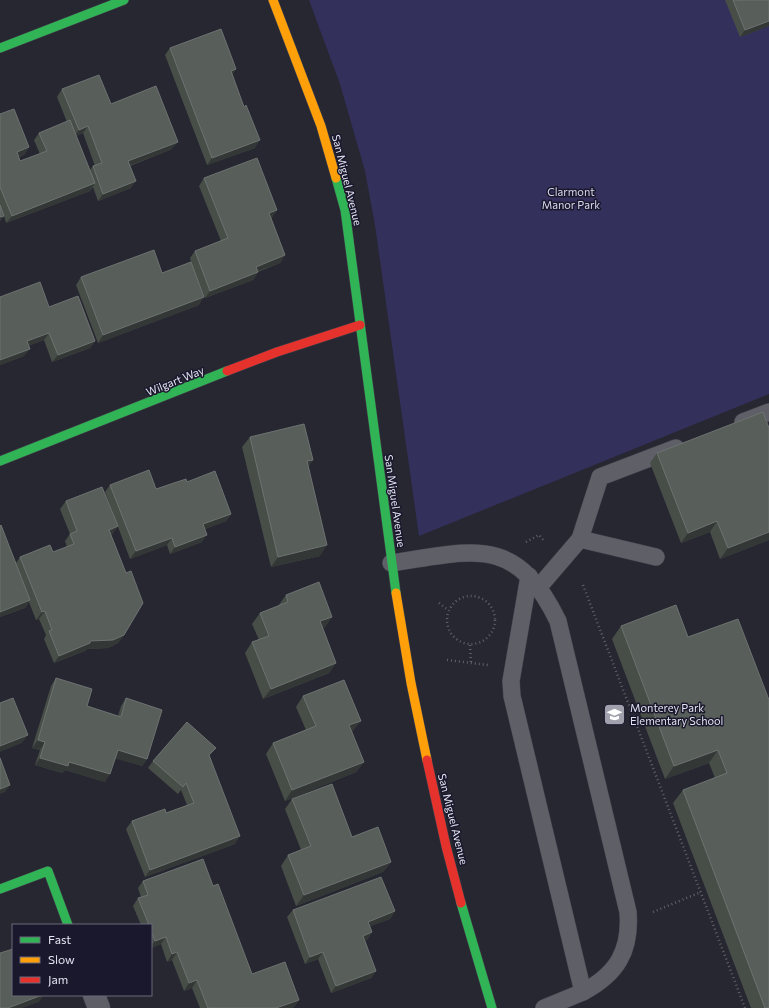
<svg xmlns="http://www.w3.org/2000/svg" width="769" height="1008" font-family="Commissioner,sans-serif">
	<rect width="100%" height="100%" fill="#272732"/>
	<path fill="#34305c" d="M309,0H769V394L419,536L375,225L365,171L340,84Z"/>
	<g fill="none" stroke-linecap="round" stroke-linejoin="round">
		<defs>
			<g id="lane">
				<path d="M743,422L769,412"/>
				<path d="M580,539L656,557"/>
				<path d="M391,563C473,551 515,533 558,621L628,912C631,951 617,974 583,992"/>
				<path d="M529,576L511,681L512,696L583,992L544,1008"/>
				<path d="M538,588L580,539L600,477L676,448"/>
			</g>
			<path id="street" d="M94,995L99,1008"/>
			<g id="fast">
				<path d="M0,48L124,0"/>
				<path d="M336,178L345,210L396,593"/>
				<path d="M0,461L227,371"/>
				<path d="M0,889L48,871L68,925"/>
				<path d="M461,903L492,1008"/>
			</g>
			<g id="slow">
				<path d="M273,0L321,126L336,178"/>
				<path d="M396,593L411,683L427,760"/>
			</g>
			<g id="jam">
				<path d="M227,371L277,352L360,325"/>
				<path d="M427,760L446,846L461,903"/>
			</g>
		</defs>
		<use href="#lane" stroke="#43434d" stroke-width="18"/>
		<use href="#street" stroke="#43434d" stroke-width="23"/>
		<use href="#fast" stroke="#43434d" stroke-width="10"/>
		<use href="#slow" stroke="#43434d" stroke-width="10"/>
		<use href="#jam" stroke="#43434d" stroke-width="10"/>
		<g stroke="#626169" stroke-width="2.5" stroke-dasharray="1 3" stroke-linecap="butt">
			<path d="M526,542L539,535L545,542"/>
			<path d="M583,585L745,1008"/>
			<circle cx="471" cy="620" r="24"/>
			<path d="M439,603L448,610"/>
			<path d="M470,645L471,663"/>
			<path d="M447,660L488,665"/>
			<path d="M653,912L701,892"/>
		</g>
		<use href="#lane" stroke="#5f5f68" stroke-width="17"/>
		<use href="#street" stroke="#5f5f68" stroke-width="22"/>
		<use href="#fast" stroke="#30b455" stroke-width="9"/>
		<use href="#slow" stroke="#ff9f0a" stroke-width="9"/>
		<use href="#jam" stroke="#e5322d" stroke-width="9"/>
	</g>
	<g fill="#474e47" fill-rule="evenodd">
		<path d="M725,0H769V26L740,37Z"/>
		<path d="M170,48L236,69L232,75L255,148L207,165L165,55Z"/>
		<path d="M62,89L111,104L172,149L130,166L131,188L98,201L93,187L90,191L6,223L4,216L0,221V114L29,147L24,155L19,157L20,161L40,154L34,140L39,133L67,122L57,97ZM83,133L95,166H93L90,170L76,136Z"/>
		<path d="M204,178L277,210L272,217L271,218L285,255L280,263L258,272L253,280L205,298L191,263L199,305L98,343L76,285L81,277L162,273L191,262L190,258L195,251L221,241L199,186Z"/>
		<path d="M0,297L49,307L95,341L90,348L52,362L44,340L28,346L24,356L0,365Z"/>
		<path d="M250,437L313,460L308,467L320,556L271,567L242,447Z"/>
		<path d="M657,453L769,540L720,559L710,532L681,543L650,463Z"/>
		<path d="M187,482L231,514L226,521L205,529L202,542L170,554L167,545L130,559L105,492L110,485L156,489Z"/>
		<path d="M66,501L118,526L112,534L111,535L124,635L118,643L108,648L87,649L85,651L54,663L44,639L46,635L39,619L36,620L29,602L25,608L0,617V526L16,563L20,557L53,552L67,547L65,541L70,534L60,509Z"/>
		<path d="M286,595L332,617L325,627L322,628L336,663L329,673L263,699L245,653L252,642L259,640L252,624L260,613L278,606Z"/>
		<path d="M738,619L769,1008H751L673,803L683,790L715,778L709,763L665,779L612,639L621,626L688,637Z"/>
		<path d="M56,678L87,706L118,716L121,706L126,698L147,759L142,766L116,758L105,782L65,770L62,773L35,765L40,750L32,748L51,686Z"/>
		<path d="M303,696L353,731L351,732L364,762L356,772L285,801L266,754L273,743L306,730L296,707Z"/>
		<path d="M210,757L235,844L145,877L126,829L132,821L166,813L187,805L181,790L178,794L148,768L153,761Z"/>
		<path d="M292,799L391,862L383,872L296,906L281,866L288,855L301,850L285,809Z"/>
		<path d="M143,881L213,886L252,974L299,1000L294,1007L291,1008H200L192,988L184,991L172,960L167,962L161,944L151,948V925H141L133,906L138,898L141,897L138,888Z"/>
		<path d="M293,910L395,911L390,919L370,926L372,932L367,940H365L376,971L371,978L331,993L318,959L305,964L287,917Z"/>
	</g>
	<g fill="#333837">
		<path d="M769,21V26L740,37L745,30Z"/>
		<path d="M236,69L231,77V71Z"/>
		<path d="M88,126L83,133L73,137L79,130Z"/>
		<path d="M260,140L255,148L207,165L212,158Z"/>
		<path d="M178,142L172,149L123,168L128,161Z"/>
		<path d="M29,147L24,155L12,160L17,152Z"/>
		<path d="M136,181L131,188L98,201L103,194Z"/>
		<path d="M95,183L90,191L6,223L12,216Z"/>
		<path d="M277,210L272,217L264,221L269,213Z"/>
		<path d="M4,216L0,221V217Z"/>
		<path d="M285,255L280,263L250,274L256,267Z"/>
		<path d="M258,272L253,280L205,298L210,291Z"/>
		<path d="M204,297L199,305L98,343L103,335Z"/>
		<path d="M49,333L44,340L22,348L27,341Z"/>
		<path d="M95,341L90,348L52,362L58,355Z"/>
		<path d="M30,349L24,356L0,365V360Z"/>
		<path d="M313,460L306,470L307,461Z"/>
		<path d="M231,514L226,521L198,532L203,524Z"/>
		<path d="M717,521L710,532L681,543L688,533Z"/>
		<path d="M118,526L112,534L103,537L109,530Z"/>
		<path d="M769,532V540L720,559L728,548Z"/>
		<path d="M207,535L202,542L170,554L175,547Z"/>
		<path d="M172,538L167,545L130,559L136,551Z"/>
		<path d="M327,545L320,556L271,567L278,557Z"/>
		<path d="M30,600L25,608L0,617V612Z"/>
		<path d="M45,611L39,619L36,620L42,612Z"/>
		<path d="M332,617L325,627L312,632L320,621Z"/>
		<path d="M124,635L118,643L108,648L87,649L85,651L54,663L59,656L90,641Z"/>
		<path d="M336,663L329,673L263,699L271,689Z"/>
		<path d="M361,721L353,731L341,736L349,725Z"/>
		<path d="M28,735L22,743L0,752V746Z"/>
		<path d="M38,740L45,742L40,750L32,748Z"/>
		<path d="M118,750L147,759L142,766L113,758Z"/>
		<path d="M718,750L709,763L665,779L674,766Z"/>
		<path d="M40,758L69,762L110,774L105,782L65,770L62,773L35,765Z"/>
		<path d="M364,762L356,772L285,801L292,790Z"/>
		<path d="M10,785L5,792L0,794V789Z"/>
		<path d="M240,836L235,844L145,877L150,870Z"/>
		<path d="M391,862L383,872L296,906L304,895Z"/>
		<path d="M395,911L390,919L363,929L368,922Z"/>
		<path d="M372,932L367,940L358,943L363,936Z"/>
		<path d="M166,937L161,944L151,948V946L155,941Z"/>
		<path d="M177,952L172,960L167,962L172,954Z"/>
		<path d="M323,952L318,959L305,964L310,957Z"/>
		<path d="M376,971L371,978L331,993L336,986Z"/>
		<path d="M197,980L192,988L184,991L189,983Z"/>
		<path d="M42,995H44L39,1002L22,1008H8Z"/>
		<path d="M299,1000L294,1007L291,1008H276Z"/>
	</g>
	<g fill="#585e59" stroke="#6d7371">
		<path d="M733,0H769V21L745,30Z"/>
		<path d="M221,29L236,69L231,71L244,107L246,105L260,140L212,158L170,48Z"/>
		<path d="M99,75L111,104L156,86L178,142L128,161L136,181L103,194L93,166L102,163L88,126L79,130L62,89Z"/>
		<path d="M14,109L29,147L17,152L20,161L47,151L39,133L70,120L95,183L12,216L0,187V114Z"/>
		<path d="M257,158L277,210L269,213L285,255L256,267L258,272L210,291L195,251L228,238L204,178Z"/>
		<path d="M0,205L4,216L0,217Z"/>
		<path d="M154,250L162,273L191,262L204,297L103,335L81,277Z"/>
		<path d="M40,282L49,307L78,296L95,341L58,355L49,333L27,341L30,349L0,360V297Z"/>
		<path d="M763,412L769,428V532L728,548L717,521L688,533L657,453Z"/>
		<path d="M304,424L313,460L307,461L327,545L278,557L250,437Z"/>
		<path d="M149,470L156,489L186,479L187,482L215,471L231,514L203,524L207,535L175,547L172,538L136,551L110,485Z"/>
		<path d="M102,487L118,526L109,530L126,573L131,571L143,603L124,635L113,640L90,641V643L59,656L49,631L52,630L45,611L42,612L20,557L50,545L53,552L74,544L70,534L77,531L66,501Z"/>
		<path d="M1,525L30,600L0,612V526Z"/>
		<path d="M319,582L332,617L320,621L336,663L271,689L252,642L269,636L260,613L288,602L286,595Z"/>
		<path d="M676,605L688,637L738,619L769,700V1008H765L683,790L727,773L718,750L674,766L621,626Z"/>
		<path d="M56,678L92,689L87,706L121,717L126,698L162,710L147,759L118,750L110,774L69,762L68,766L40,758L45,742L38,740Z"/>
		<path d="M344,680L361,721L349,725L364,762L292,790L273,743L316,726L303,696Z"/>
		<path d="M13,698L28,735L0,746V703Z"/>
		<path d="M187,722L216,748L209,755L240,836L150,870L132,821L165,809L166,813L194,803L186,783L183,787L153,761Z"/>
		<path d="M0,758L10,785L0,789Z"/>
		<path d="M332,784L352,837L378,827L391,862L304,895L288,855L311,846L292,799Z"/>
		<path d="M203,859L213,886L218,884L252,974L285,962L299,1000L276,1008H208L197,980L189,983L177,952L172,954L166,937L155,941L151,931V925H149L138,898L148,895L143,881Z"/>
		<path d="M381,877L395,911L368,922L372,932L363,936L376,971L336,986L323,952L310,957L293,910Z"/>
		<path d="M13,949V995H42L8,1008H0V953Z"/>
	</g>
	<defs>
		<symbol id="school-square" viewBox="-11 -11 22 22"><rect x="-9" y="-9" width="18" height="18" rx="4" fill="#a1a1ae" stroke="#1a182d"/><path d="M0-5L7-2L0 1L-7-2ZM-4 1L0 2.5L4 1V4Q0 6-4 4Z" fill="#fff"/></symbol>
	</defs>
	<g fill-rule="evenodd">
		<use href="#school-square" x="602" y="702" width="25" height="25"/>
	</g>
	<g text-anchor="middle" stroke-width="3" stroke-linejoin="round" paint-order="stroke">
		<g font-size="11" fill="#e3e3f1" stroke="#1a182d">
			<text transform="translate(347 180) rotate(76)" y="4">San Miguel Avenue</text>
			<text transform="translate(175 381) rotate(-22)" y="4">Wilgart Way</text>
			<text transform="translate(395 501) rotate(82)" y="4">San Miguel Avenue</text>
			<text transform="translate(453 819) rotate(76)" y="4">San Miguel Avenue</text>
		</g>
		<g font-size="11" fill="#d9d8ef" stroke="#1a182d">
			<text x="571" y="196">Clarmont<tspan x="571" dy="13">Manor Park</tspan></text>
		</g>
		<g font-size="11" fill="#e3e3f1" stroke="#1a182d" text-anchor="start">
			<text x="630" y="712">Monterey Park<tspan x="630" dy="13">Elementary School</tspan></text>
		</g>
	</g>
	<rect x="12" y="924" width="140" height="72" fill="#1a182d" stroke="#6a697b"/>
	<rect x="20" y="937" width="20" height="6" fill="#30b455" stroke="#6a697b"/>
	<text x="48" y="944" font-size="12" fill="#e3e3f1">Fast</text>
	<rect x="20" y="957" width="20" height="6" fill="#ff9f0a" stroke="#6a697b"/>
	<text x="48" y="964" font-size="12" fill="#e3e3f1">Slow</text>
	<rect x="20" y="977" width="20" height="6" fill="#e5322d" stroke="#6a697b"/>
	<text x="48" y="984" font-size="12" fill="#e3e3f1">Jam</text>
</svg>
